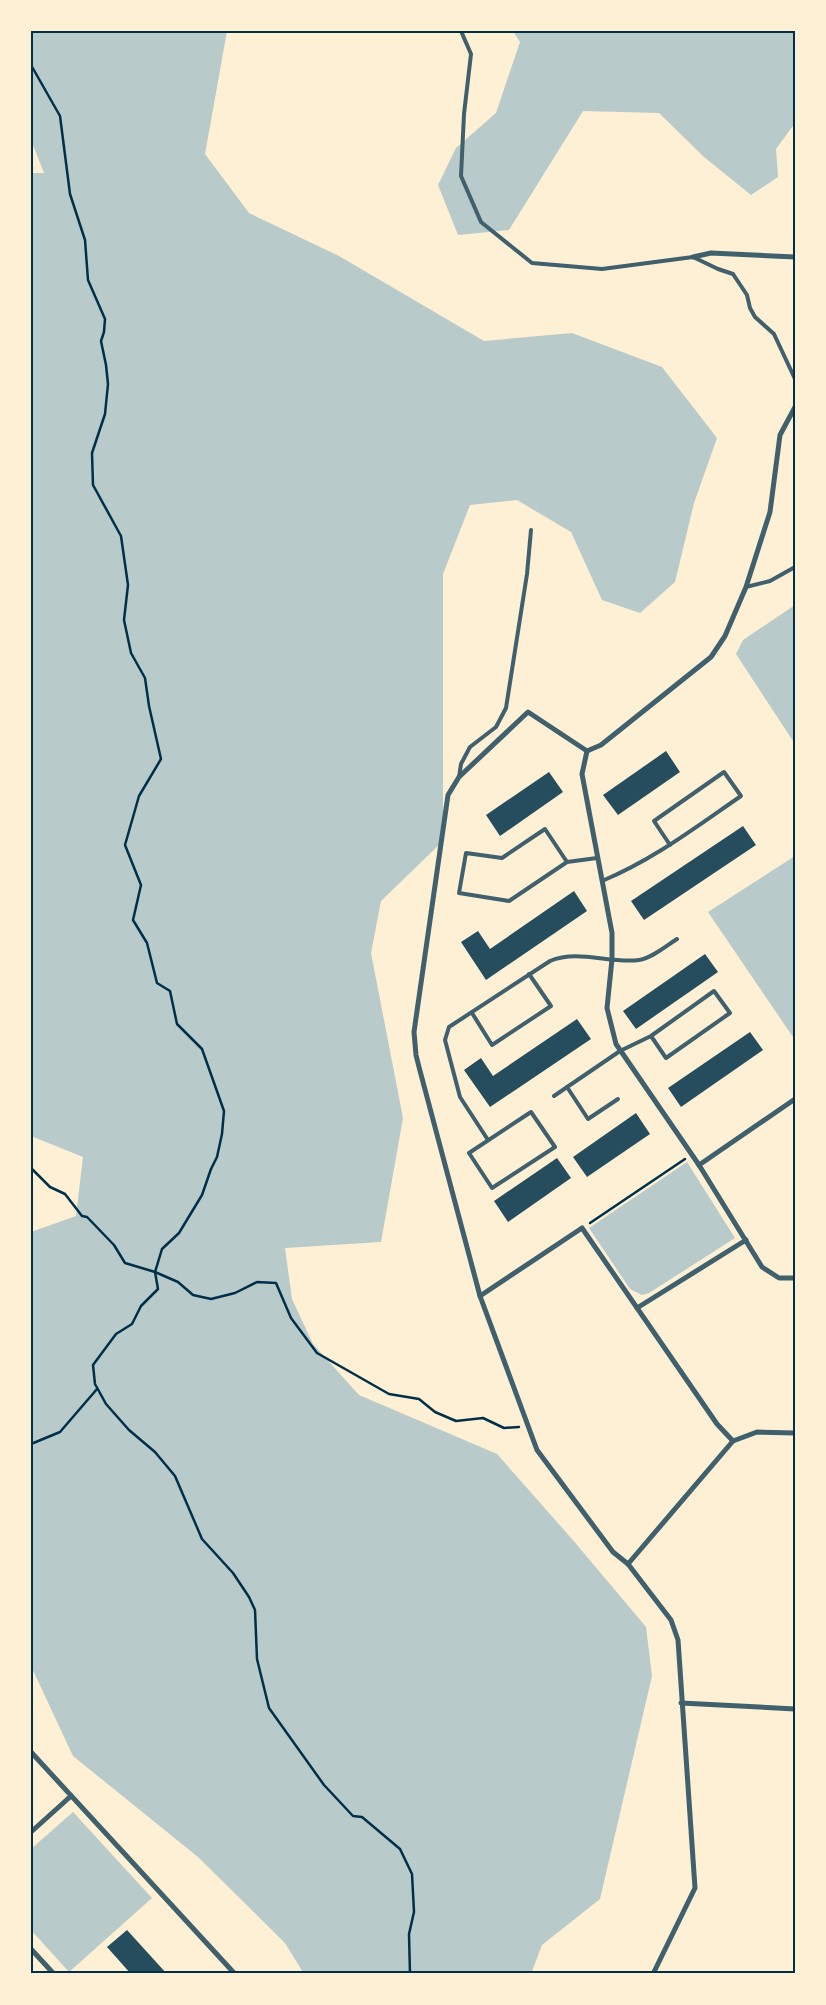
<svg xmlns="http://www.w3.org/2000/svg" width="826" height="2005" font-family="'Roboto Condensed',sans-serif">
	<rect width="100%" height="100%" fill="#fdf0d5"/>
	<g fill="#b9caca">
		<path d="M31,31H227L205,154L249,213L339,256L484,341L572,333L662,367L717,438L694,503L675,582L640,613L602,600L571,532L517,500L470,505L443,574V841L381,901L371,953L403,1118L381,1242L285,1248L292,1299L313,1344L359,1395L497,1454L572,1539L646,1627L652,1676L600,1899L542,1945L531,1974H304L285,1943L198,1857L73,1756L31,1666V1232L76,1216L83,1157L31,1136V173H44L31,140Z"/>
		<path d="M513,31H795V123L776,149L778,177L751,195L704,157L659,113L583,111L509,230L458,235L438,185L456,148L496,113L520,42Z"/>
		<path d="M795,605V744L736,654L743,640Z"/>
		<path d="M795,856V1040L708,912Z"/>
		<path d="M687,1162L735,1238L649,1293L642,1295L630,1289L589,1228Z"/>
		<path d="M73,1812L152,1898L69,1972L31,1930V1849Z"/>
	</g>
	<g fill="#264d5e">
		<path d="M666,751L680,772L618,815L603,795Z"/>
		<path d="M549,772L563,792L500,836L486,815Z"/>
		<path d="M743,826L756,845L644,920L631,901Z"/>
		<path d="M574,891L587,911L486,980L461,942L478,931L490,949Z"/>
		<path d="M705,954L718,972L636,1029L623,1011Z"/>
		<path d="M577,1019L591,1039L490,1107L464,1070L481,1058L493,1076Z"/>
		<path d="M750,1032L763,1050L681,1107L668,1088Z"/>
		<path d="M636,1113L650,1134L587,1177L573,1157Z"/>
		<path d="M557,1158L571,1178L508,1222L494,1201Z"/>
		<path d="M127,1930L167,1974H131L107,1947Z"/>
	</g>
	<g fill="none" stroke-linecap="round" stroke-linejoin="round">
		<g stroke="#003049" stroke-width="2.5">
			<path d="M31,65L60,116L70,194L85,240L88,280L105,319L104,332L101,341L106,365L108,384L105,414L92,453L93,485L121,536L128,585L124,620L131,653L145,678L149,706L161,759L139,796L125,845L141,885L133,920L147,943L157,983L170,991L177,1024L202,1049L224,1111L222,1134L217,1157L211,1169L202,1195L179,1233L162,1249L155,1272L158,1289L141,1306L132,1324L116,1334L93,1365L95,1384L106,1404L129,1430L155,1452L175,1476L202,1539L233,1573L249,1597L255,1610L257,1659L269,1708L324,1785L353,1816L362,1817L400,1849L412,1874L414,1912L409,1934L410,1974"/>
			<path d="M31,1168L50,1187L65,1194L82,1216L87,1217L114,1245L125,1263L155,1272L178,1282L193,1295L211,1299L235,1293L257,1282L276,1283L291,1318L317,1353L389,1394L419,1399L435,1412L456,1421L483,1418L504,1428L519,1427"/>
			<path d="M590,1223L685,1159"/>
			<path d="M31,1444L60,1432L97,1389"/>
		</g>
		<g stroke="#3f606c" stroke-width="4">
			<path d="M461,31L471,54L464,114L461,176L481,222L532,263L602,269L693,257L718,269L733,274L747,295L750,308L755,317L774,334L795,379"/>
			<path d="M746,587L770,581L795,567"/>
			<path d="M459,777L461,764L470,747L496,727L506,708L527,574L531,530"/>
			<path d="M567,862L545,829L502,858L466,853L459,893L509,901L567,862L597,858"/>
			<path d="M602,881C653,860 696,827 741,796L724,772L654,821L670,845"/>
			<path d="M472,1013L492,1045L551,1006L529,974"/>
			<path d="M567,1087L588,1119L618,1099"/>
			<path d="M554,1096L620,1051L651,1036L714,991L730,1013L666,1058L651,1036"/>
			<path d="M531,1112L555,1147L492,1188L469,1153Z"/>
			<path d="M488,1140L460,1097L445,1040L449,1027L550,961C578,949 610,964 639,960C652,958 666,946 677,939"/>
		</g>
		<g stroke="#3f606c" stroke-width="5">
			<path d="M693,257L711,253L795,257"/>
			<path d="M587,751L528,712L459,777L448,795L414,1032L416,1055L419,1067L480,1296L537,1450L613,1552L628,1564L671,1620L678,1640L695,1888L653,1974"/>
			<path d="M587,751L582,774L612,933V959L607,1008L616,1044L699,1165L762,1267L779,1278H795"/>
			<path d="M587,751L601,745L711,657L725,636L746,587L770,512L780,435L795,407"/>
			<path d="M699,1165L795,1099"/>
			<path d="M480,1296L582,1228L717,1424L733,1441"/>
			<path d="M637,1308L746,1240"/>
			<path d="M628,1564L733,1441L757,1432L795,1433"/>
			<path d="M681,1703L795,1709"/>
			<path d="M31,1752L235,1974"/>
			<path d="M31,1832L71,1796"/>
			<path d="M31,1949L54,1974"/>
		</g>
	</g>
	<rect width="826" height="2005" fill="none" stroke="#fdf0d5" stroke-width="65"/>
	<rect x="32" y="32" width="762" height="1940" fill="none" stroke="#003049" stroke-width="2"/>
</svg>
